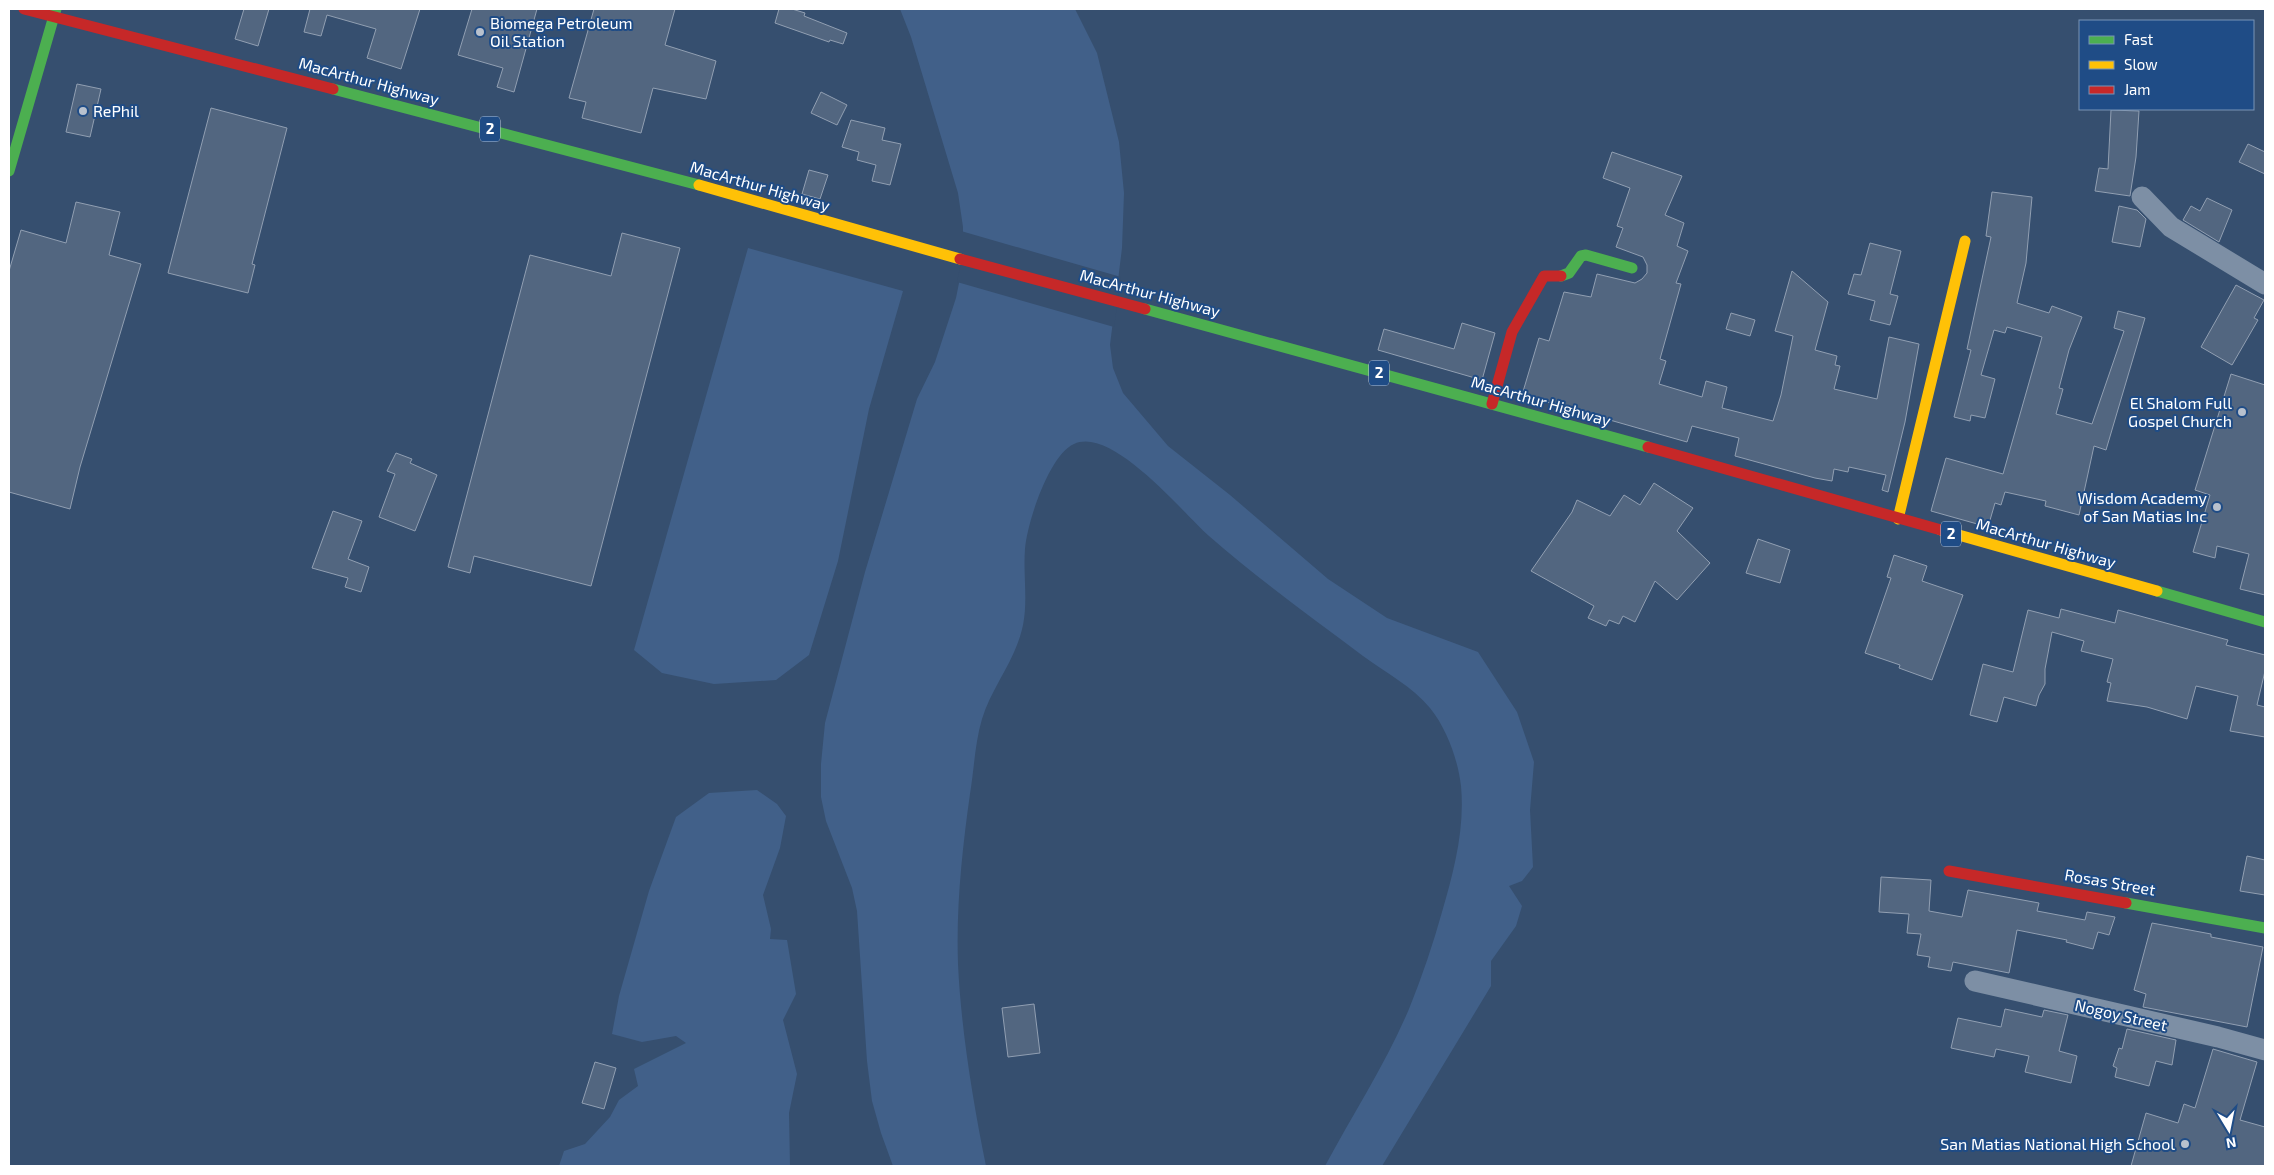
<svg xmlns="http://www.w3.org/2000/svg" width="2274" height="1175" font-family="'Exo 2',sans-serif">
	<rect width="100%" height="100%" fill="#364f6f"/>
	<g fill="#416089">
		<path d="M900,9H1075L1097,53L1119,142L1124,193L1122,248L1110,345L1113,368L1123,393L1168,446L1230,495L1328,579L1387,618L1478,652L1517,712L1534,762L1530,810L1533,867L1522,881L1509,886L1522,906L1516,926L1491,961V986L1382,1166H1325C1353,1114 1386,1063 1409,1009C1422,977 1433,944 1442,912C1454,871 1465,829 1461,786C1458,760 1447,729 1430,708C1413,687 1385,672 1363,656C1311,617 1258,579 1209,536C1182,512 1112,426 1074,444C1049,455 1027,523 1025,549C1023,574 1028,600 1023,625C1016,660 992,686 982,719C975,742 974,770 970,794C962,850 956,908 958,964C961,1029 973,1102 986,1166H893L881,1133L872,1101L867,1061L857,911L852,888L826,821L821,797V764L825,723L865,572L917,399L935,362L956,298L963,263V227L958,193L911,37Z"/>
		<path d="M748,248L903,291L869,409L838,561L809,655L776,680L714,684L662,673L634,650Z"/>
		<path d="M757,790L777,804L786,816L780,848L763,895L771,929L770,939L787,940L796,994L783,1020L797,1074L789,1113L790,1166H559L564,1151L585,1144L610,1117L619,1100L638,1086L634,1069L686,1043L676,1036L642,1042L612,1034L619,996L649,891L676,817L709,793Z"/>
	</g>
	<path fill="#364f6f" d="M961,231L1121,277L1114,327L957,282L961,263Z"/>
	<g fill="#526680" stroke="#919fb2">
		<path d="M244,9H269L258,46L235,39Z"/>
		<path d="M310,9H420L401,69L367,58L376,29L327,15L321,36L304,32Z"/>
		<path d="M472,9H537L514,92L497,87L503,68L458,55Z"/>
		<path d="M594,9H675L665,45L716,61L706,99L653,88L641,133L582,118L586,102L569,98Z"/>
		<path d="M779,9H792L805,13L804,16L847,33L843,44L830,40L829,42L775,23Z"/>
		<path d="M77,84L101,89L90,137L66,132Z"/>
		<path d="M821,92L847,105L837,125L811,113Z"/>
		<path d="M211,108L287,128L252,264L255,265L248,293L168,273Z"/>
		<path d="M2111,110L2139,111L2136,157L2130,196L2095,191L2099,168L2108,169Z"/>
		<path d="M851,120L885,128L882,140L901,144L890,185L872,181L876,165L857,160L859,152L842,147Z"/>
		<path d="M2248,144L2265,152V174L2239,162Z"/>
		<path d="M1612,152L1682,176L1665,215L1684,223L1677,246L1688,251L1676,283L1681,284L1660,359L1666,361L1659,384L1702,397L1706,381L1727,387L1722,408L1773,421L1781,395L1793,336L1775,331L1792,271L1828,302L1815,350L1837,356L1835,365L1840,366L1834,389L1877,399L1889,337L1919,344L1905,422L1888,492L1882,490L1886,475L1849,467L1848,472L1834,469L1832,481L1815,478L1735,456L1739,438L1692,426L1687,442L1522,395L1539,338L1549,341L1564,292L1591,297L1597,274L1635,283L1642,279L1647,273V265L1643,257L1616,247L1623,228L1617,226L1630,188L1603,178Z"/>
		<path d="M809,170L828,175L820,199L802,194Z"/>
		<path d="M1992,192L2032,197L2026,263L2017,303L2049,313L2052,306L2082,317L2069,350L2059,388L2063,389L2056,414L2092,424L2124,331L2114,328L2118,311L2145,318L2106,450L2094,446L2079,515L2045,506L2046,501L2005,492L2001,505L1995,503L1988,527L1931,511L1946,458L2003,474L2042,337L2007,327L2005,333L1994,330L1981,375L1995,379L1985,418L1971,415L1970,421L1954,417L1971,350L1967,349L1991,237L1986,236Z"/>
		<path d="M2207,198L2232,210L2219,242L2183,220L2191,206L2200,211Z"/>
		<path d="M76,202L120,212L109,255L141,264L80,467L70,509L9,492V271L21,230L66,243Z"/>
		<path d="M2119,206L2137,210L2146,219L2140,247L2112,242Z"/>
		<path d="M622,233L680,248L591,586L474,556L470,573L448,567L530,255L611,276Z"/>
		<path d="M1870,243L1901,251L1890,294L1898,296L1890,325L1870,320L1875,301L1848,294L1854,274L1861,275Z"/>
		<path d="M2236,285L2264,300L2254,318L2258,320L2232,365L2201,347Z"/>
		<path d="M1731,313L1755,320L1750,336L1726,329Z"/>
		<path d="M1462,323L1495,333L1482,380L1378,350L1384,329L1454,349Z"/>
		<path d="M2231,374L2265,385V595L2240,589L2249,554L2217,546L2215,558L2193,552L2210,495L2195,490Z"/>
		<path d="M396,453L412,459L410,463L437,475L415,531L379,517L395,474L387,471Z"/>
		<path d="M1654,483L1693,508L1677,531L1710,563L1677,600L1655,581L1635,622L1623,616L1619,624L1609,620L1606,626L1588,618L1594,606L1531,571L1572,512L1577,500L1610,516L1624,495L1640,505Z"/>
		<path d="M333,511L362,521L348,559L369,567L361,592L345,587L348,578L312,568Z"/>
		<path d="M1758,539L1790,550L1780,583L1746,573Z"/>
		<path d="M1894,555L1927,566L1922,581L1963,595L1932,680L1899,668L1900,665L1865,653L1891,578L1887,577Z"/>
		<path d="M2061,609L2115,623L2118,610L2228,640L2226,645L2265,655V671L2257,705L2265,707V737L2230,731L2238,696L2196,686L2187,719L2147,707L2107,701L2111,683L2107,682L2113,659L2081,651L2084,641L2052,632L2045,669V684L2039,695L2036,706L2004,697L1997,722L1970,715L1983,664L2013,672L2028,610L2059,618Z"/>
		<path d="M2247,856L2265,860V895L2240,891Z"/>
		<path d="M1881,877L1931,880L1929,911L1962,917L1968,890L2039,903L2037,911L2085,920L2087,912L2115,917L2109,935L2098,932L2093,949L2066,942L2067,940L2017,930L2009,973L1953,962L1951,971L1928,967L1930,957L1917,955L1921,934L1907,933L1909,914L1879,912Z"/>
		<path d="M2152,923L2211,934V937L2263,947L2247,1027L2143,1007L2146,994L2134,990Z"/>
		<path d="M1034,1004L1040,1053L1008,1057L1002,1008Z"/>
		<path d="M2005,1009L2042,1017L2044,1010L2068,1015L2059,1051L2077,1056L2071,1083L2025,1072L2029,1056L1996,1049L1994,1057L1951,1048L1958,1018L2001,1027Z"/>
		<path d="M2127,1029L2176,1040L2172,1065L2156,1061L2149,1086L2115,1077L2117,1068L2113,1066L2119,1048L2122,1049Z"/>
		<path d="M2213,1049L2257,1062L2240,1120L2265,1127V1166H2131L2146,1113L2178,1123L2184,1104L2195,1108Z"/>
		<path d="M595,1062L616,1068L604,1109L582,1103Z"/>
	</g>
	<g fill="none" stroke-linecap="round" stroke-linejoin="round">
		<g stroke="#7d8fa5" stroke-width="21">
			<path d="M2142,197L2171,227L2265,284"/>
			<path d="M1975,981L2218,1037L2265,1050"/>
		</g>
		<g stroke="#4caf50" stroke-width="11">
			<path d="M333,89L699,185"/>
			<path d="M9,171L56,9"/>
			<path d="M1561,276L1569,273L1581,256L1586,255L1632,268"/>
			<path d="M1145,309L1648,447"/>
			<path d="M2157,591L2265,622"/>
			<path d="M2126,903L2265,928"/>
		</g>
		<g stroke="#ffc107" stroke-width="11">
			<path d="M699,185L960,259"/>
			<path d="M1898,519L1965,241"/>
			<path d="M1941,530L2157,591"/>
		</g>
		<g stroke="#c62828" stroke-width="11">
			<path d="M24,9L333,89"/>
			<path d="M960,259L1145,309"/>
			<path d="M1492,404L1512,332L1544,276H1561"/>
			<path d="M1648,447L1941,530"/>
			<path d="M1949,871L2126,903"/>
		</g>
	</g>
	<g fill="#b9c1cd" stroke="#1f4c86" stroke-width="2">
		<circle cx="480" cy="32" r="5"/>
		<circle cx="83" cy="111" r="5"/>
		<circle cx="2242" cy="412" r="5"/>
		<circle cx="2217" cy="507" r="5"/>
		<circle cx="2185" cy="1144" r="5"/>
	</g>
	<g text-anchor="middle" stroke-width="4" stroke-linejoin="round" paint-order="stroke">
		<g fill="#1f4c86" stroke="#bcc9db" stroke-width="1">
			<rect x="480" y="116.5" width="20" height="25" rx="4"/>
			<rect x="1369" y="360.5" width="20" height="25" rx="4"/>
			<rect x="1941" y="521.5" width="20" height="25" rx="4"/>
		</g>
		<g font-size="15" font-weight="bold" fill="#fff">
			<text x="490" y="134">2</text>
			<text x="1379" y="378">2</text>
			<text x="1951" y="539">2</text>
		</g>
		<g font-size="16" fill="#fff" stroke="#1f4c86" text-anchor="end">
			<text x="490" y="29" text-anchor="start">Biomega Petroleum<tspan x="490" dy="18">Oil Station</tspan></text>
			<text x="93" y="117" text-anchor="start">RePhil</text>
			<text x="2232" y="409">El Shalom Full<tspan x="2232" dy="18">Gospel Church</tspan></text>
			<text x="2207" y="504">Wisdom Academy<tspan x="2207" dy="18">of San Matias Inc</tspan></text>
			<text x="2175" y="1150">San Matias National High School</text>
		</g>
		<g font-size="16" fill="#fff" stroke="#1f4c86">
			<text transform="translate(369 81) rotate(15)" y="6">MacArthur Highway</text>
			<text transform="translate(760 186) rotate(16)" y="6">MacArthur Highway</text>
			<text transform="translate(1150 293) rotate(15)" y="6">MacArthur Highway</text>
			<text transform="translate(1541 401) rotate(16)" y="6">MacArthur Highway</text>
			<text transform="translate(2046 543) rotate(16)" y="6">MacArthur Highway</text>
			<text transform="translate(2110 882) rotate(10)" y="6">Rosas Street</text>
			<text transform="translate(2121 1015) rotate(13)" y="6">Nogoy Street</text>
		</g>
	</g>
	<rect width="2274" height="1175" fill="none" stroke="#ffffff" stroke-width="20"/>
	<rect x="2079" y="20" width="175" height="90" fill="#1f4c86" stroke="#7994b6"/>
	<rect x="2089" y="36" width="25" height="8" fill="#4caf50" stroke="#7994b6"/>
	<text x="2124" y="45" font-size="15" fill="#ffffff">Fast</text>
	<rect x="2089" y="61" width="25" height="8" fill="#ffc107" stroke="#7994b6"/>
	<text x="2124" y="70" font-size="15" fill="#ffffff">Slow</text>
	<rect x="2089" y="86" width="25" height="8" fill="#c62828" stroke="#7994b6"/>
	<text x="2124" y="95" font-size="15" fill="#ffffff">Jam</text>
	<g transform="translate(2229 1130) rotate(170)" stroke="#1f4c86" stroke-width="4" paint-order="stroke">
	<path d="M0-4L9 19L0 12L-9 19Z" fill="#ffffff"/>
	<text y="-8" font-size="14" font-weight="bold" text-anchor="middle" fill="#ffffff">N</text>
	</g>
</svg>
